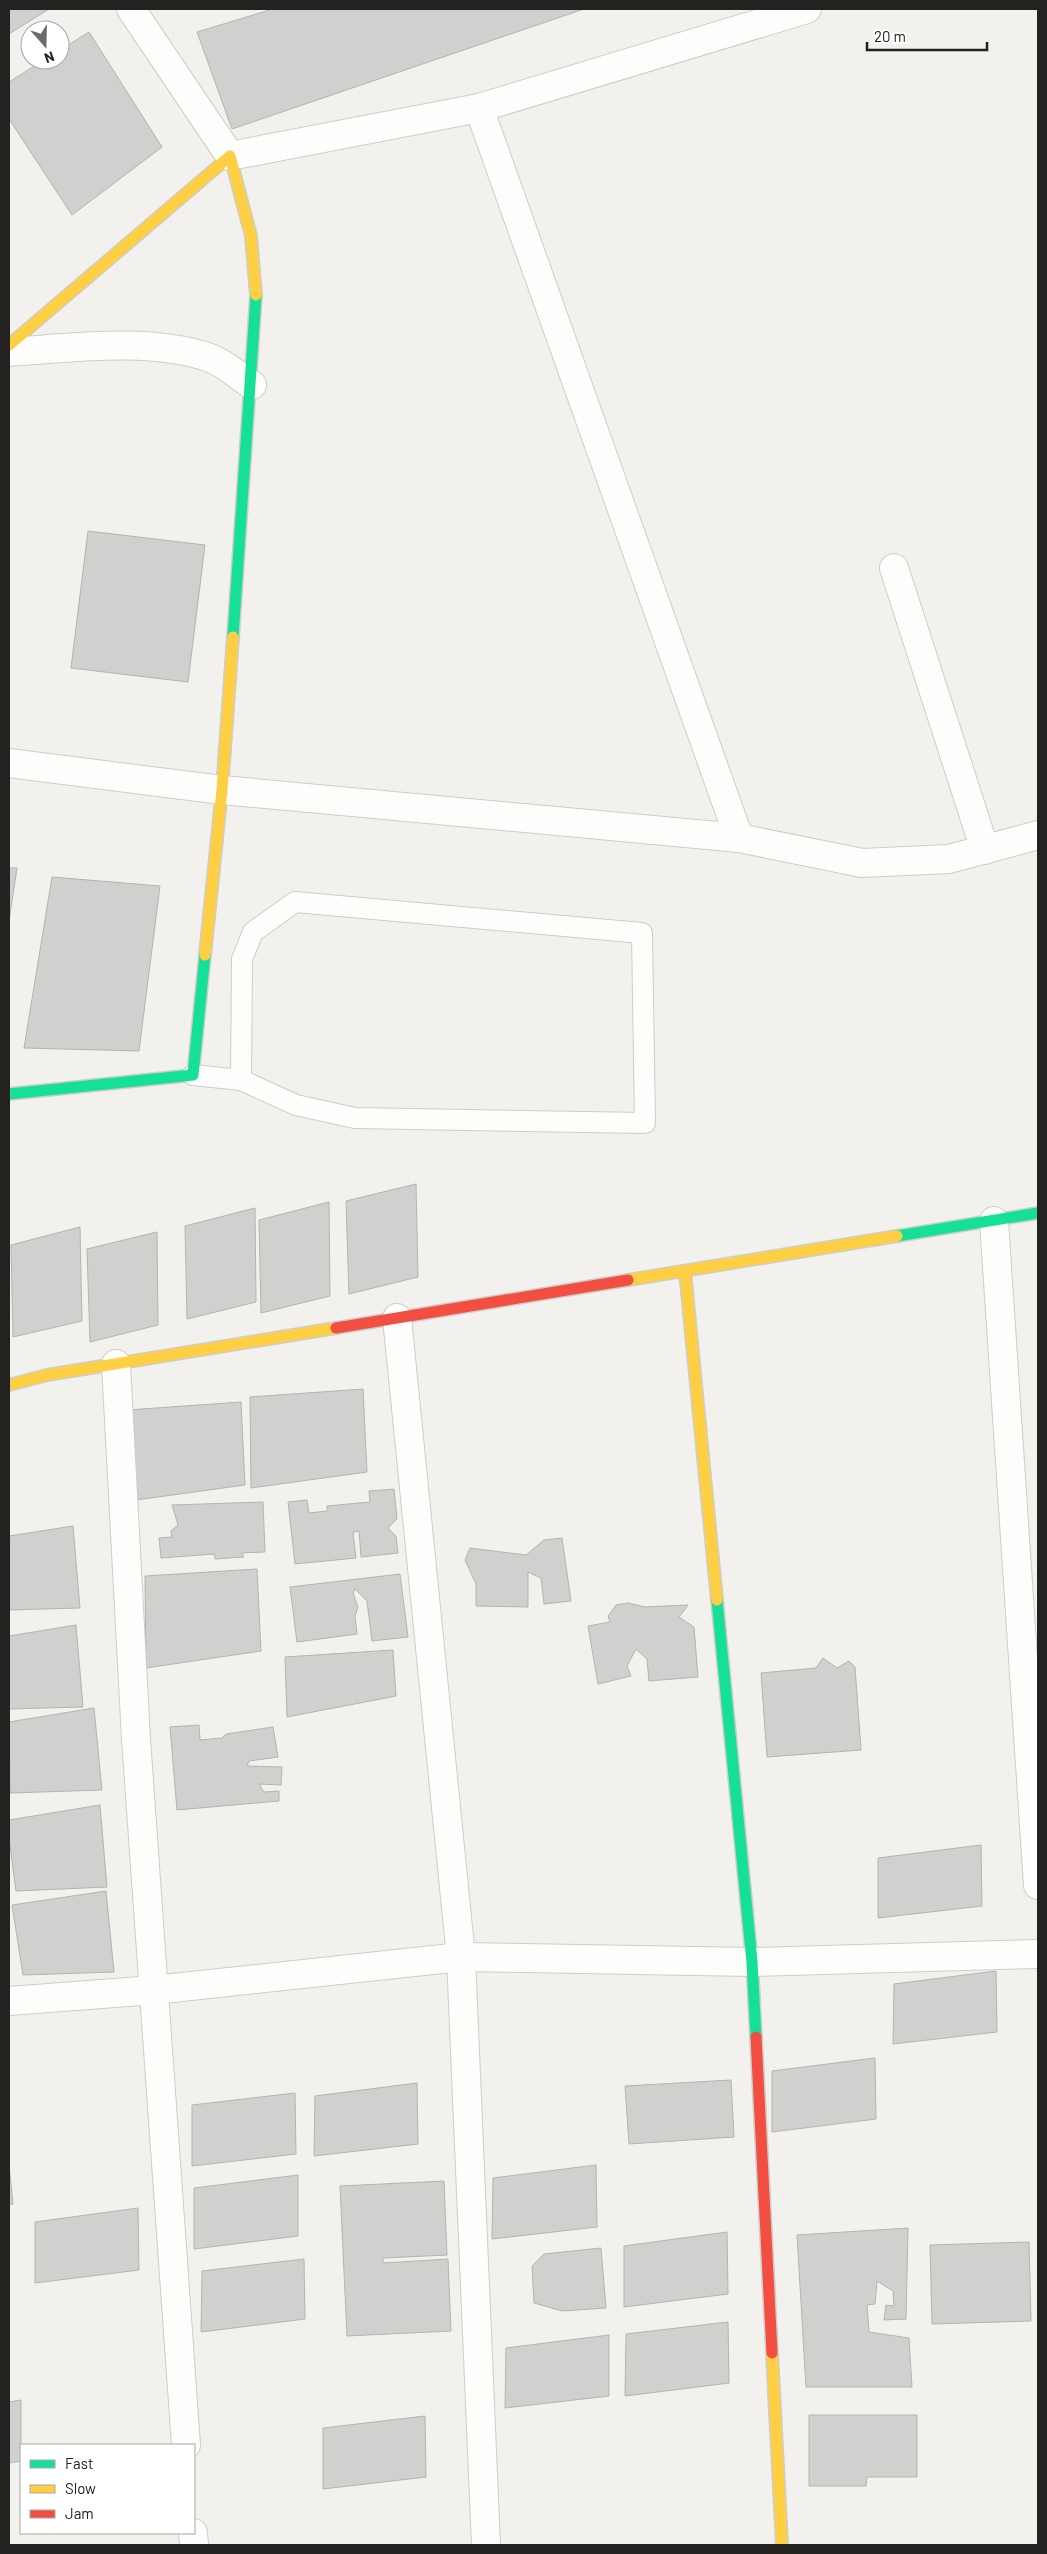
<svg xmlns="http://www.w3.org/2000/svg" width="1047" height="2554" font-family="Barlow,sans-serif">
	<rect width="100%" height="100%" fill="#f2f1ed"/>
	<g fill="#d2d0ce" stroke="#b5b3b2">
		<path d="M9,9H49L9,34Z"/>
		<path d="M273,9H584L232,129L197,32Z"/>
		<path d="M89,32L162,147L72,215L9,119V82L44,60H60V50Z"/>
		<path d="M88,531L205,545L188,682L71,668Z"/>
		<path d="M9,868H17L9,921Z"/>
		<path d="M52,877L160,886L139,1051L24,1048Z"/>
		<path d="M416,1184L418,1277L349,1294L346,1201Z"/>
		<path d="M329,1202L330,1296L261,1313L259,1220Z"/>
		<path d="M255,1208L256,1302L187,1319L185,1226Z"/>
		<path d="M80,1227L82,1321L13,1337L11,1245Z"/>
		<path d="M157,1232L158,1325L90,1342L87,1249Z"/>
		<path d="M363,1389L367,1472L251,1488L250,1397Z"/>
		<path d="M241,1402L245,1485L129,1501L128,1410Z"/>
		<path d="M394,1489L397,1519L388,1528L396,1536L398,1553L361,1557L359,1531L353,1532L356,1558L295,1564L288,1502L307,1500L309,1513L327,1511V1506L370,1502L369,1491Z"/>
		<path d="M263,1502L265,1552L241,1553L244,1557L215,1559L214,1554L161,1558L159,1538L172,1537L171,1531L178,1525L172,1505Z"/>
		<path d="M73,1526L80,1608L9,1610V1536Z"/>
		<path d="M562,1538L571,1601L544,1604L541,1578L528,1572V1607L476,1606V1584L465,1560L470,1548L526,1555L544,1540Z"/>
		<path d="M257,1569L261,1651L146,1668L145,1576Z"/>
		<path d="M400,1574L408,1637L372,1641L367,1601L355,1589L353,1593L358,1607L355,1616L357,1634L297,1642L290,1587Z"/>
		<path d="M628,1603L645,1607L688,1605L679,1617L694,1627L698,1677L649,1681L647,1659L636,1649L627,1666L631,1676L598,1684L588,1626L610,1622L608,1616L616,1605Z"/>
		<path d="M76,1625L83,1707L9,1709V1636Z"/>
		<path d="M393,1650L396,1696L287,1717L285,1657Z"/>
		<path d="M823,1658L837,1668L849,1661L855,1667L861,1750L767,1757L761,1673L816,1668Z"/>
		<path d="M94,1708L102,1790L10,1793L9,1722Z"/>
		<path d="M199,1725L200,1740L222,1738L226,1734L273,1727L278,1757L249,1761L247,1766L282,1767L281,1785L259,1784L264,1792L279,1791V1801L177,1810L170,1727Z"/>
		<path d="M100,1805L107,1887L16,1891L9,1838V1820Z"/>
		<path d="M981,1845L982,1906L878,1918V1858Z"/>
		<path d="M106,1891L114,1972L23,1975L12,1905Z"/>
		<path d="M996,1971L997,2032L893,2044L894,1984Z"/>
		<path d="M875,2058L876,2119L772,2132V2071Z"/>
		<path d="M731,2080L734,2137L629,2144L625,2086Z"/>
		<path d="M417,2083L418,2144L314,2156L315,2096Z"/>
		<path d="M295,2093L296,2154L192,2166V2105Z"/>
		<path d="M9,2165L13,2204L9,2205Z"/>
		<path d="M596,2165L597,2227L492,2239L493,2178Z"/>
		<path d="M298,2175V2236L194,2249V2188Z"/>
		<path d="M444,2181L447,2255L383,2258V2263L448,2259L451,2331L347,2336L340,2186Z"/>
		<path d="M138,2208L139,2270L35,2283V2222Z"/>
		<path d="M908,2228L906,2319L884,2320L886,2305L894,2306L893,2291L877,2281L875,2304L867,2305L869,2332L909,2338L912,2387H806L797,2235Z"/>
		<path d="M727,2232L728,2294L624,2307V2246Z"/>
		<path d="M1029,2242L1031,2321L932,2324L930,2245Z"/>
		<path d="M601,2248L606,2308L562,2311L534,2303L532,2266L544,2254Z"/>
		<path d="M304,2259L305,2319L201,2332L202,2271Z"/>
		<path d="M728,2322L729,2383L625,2396L626,2334Z"/>
		<path d="M609,2335V2396L505,2408L506,2348Z"/>
		<path d="M21,2400V2461L9,2463V2402Z"/>
		<path d="M809,2415H917V2477H867L866,2486H809Z"/>
		<path d="M425,2416L426,2477L323,2489V2428Z"/>
	</g>
	<g fill="none" stroke-linecap="round" stroke-linejoin="round">
		<defs>
			<path id="lane" d="M193,1075L241,1080L296,1105L355,1118L645,1123L642,933L295,902L253,932L242,959L241,1080"/>
			<g id="street">
				<path d="M131,9L230,156L479,108L807,9"/>
				<path d="M479,108L739,838"/>
				<path d="M9,352C70,348 152,337 210,358C225,363 239,377 252,385"/>
				<path d="M894,568L985,850"/>
				<path d="M9,763L222,790L739,838L862,863L949,859L1038,835"/>
				<path d="M994,1221L1038,1885"/>
				<path d="M397,1318L461,1957L486,2545"/>
				<path d="M116,1364L136,1739L186,2445"/>
				<path d="M9,2001L154,1990L461,1957L752,1962L1038,1954"/>
				<path d="M193,2533L194,2545"/>
			</g>
			<g id="fast">
				<path d="M233,637L256,295"/>
				<path d="M9,1094L193,1075L205,955"/>
				<path d="M897,1236L1038,1213"/>
				<path d="M717,1600L752,1962L756,2037"/>
			</g>
			<g id="slow">
				<path d="M9,345L230,156L251,236L256,295"/>
				<path d="M205,955L222,790L233,637"/>
				<path d="M685,1271L717,1600"/>
				<path d="M628,1280L897,1236"/>
				<path d="M9,1385L47,1375L336,1328"/>
				<path d="M772,2353L782,2545"/>
			</g>
			<g id="jam">
				<path d="M336,1328L628,1280"/>
				<path d="M756,2037L772,2353"/>
			</g>
		</defs>
		<use href="#lane" stroke="#cdcdca" stroke-width="22"/>
		<use href="#street" stroke="#cdcdca" stroke-width="30"/>
		<use href="#fast" stroke="#cdcdca" stroke-width="14"/>
		<use href="#slow" stroke="#cdcdca" stroke-width="14"/>
		<use href="#jam" stroke="#cdcdca" stroke-width="14"/>
		<use href="#lane" stroke="#fdfdfc" stroke-width="20"/>
		<use href="#street" stroke="#fdfdfc" stroke-width="28"/>
		<use href="#fast" stroke="#16e098" stroke-width="11"/>
		<use href="#slow" stroke="#ffcf43" stroke-width="11"/>
		<use href="#jam" stroke="#f24e42" stroke-width="11"/>
	</g>
	<rect width="1047" height="2554" fill="none" stroke="#232220" stroke-width="20"/>
	<rect x="20" y="2444" width="175" height="90" fill="#ffffff" stroke="#a7a7a6"/>
	<rect x="30" y="2460" width="25" height="8" fill="#16e098" stroke="#a7a7a6"/>
	<text x="65" y="2469" font-size="15" fill="#232220">Fast</text>
	<rect x="30" y="2485" width="25" height="8" fill="#ffcf43" stroke="#a7a7a6"/>
	<text x="65" y="2494" font-size="15" fill="#232220">Slow</text>
	<rect x="30" y="2510" width="25" height="8" fill="#f24e42" stroke="#a7a7a6"/>
	<text x="65" y="2519" font-size="15" fill="#232220">Jam</text>
	<g transform="translate(45 45) rotate(160)"><circle r="24" fill="#ffffff" stroke="#a7a7a6"/>
	<path d="M0-4L9 19L0 12L-9 19Z" fill="#6b6a68"/>
	<text y="-8" font-size="14" font-weight="bold" text-anchor="middle" fill="#232220">N</text>
	</g>
	<path d="M867 42v8h120v-8" fill="none" stroke="#232220" stroke-width="2.5"/>
	<text x="874" y="42" font-size="15" fill="#232220" stroke="#ffffff" stroke-width="4" paint-order="stroke">20 m</text>
</svg>
